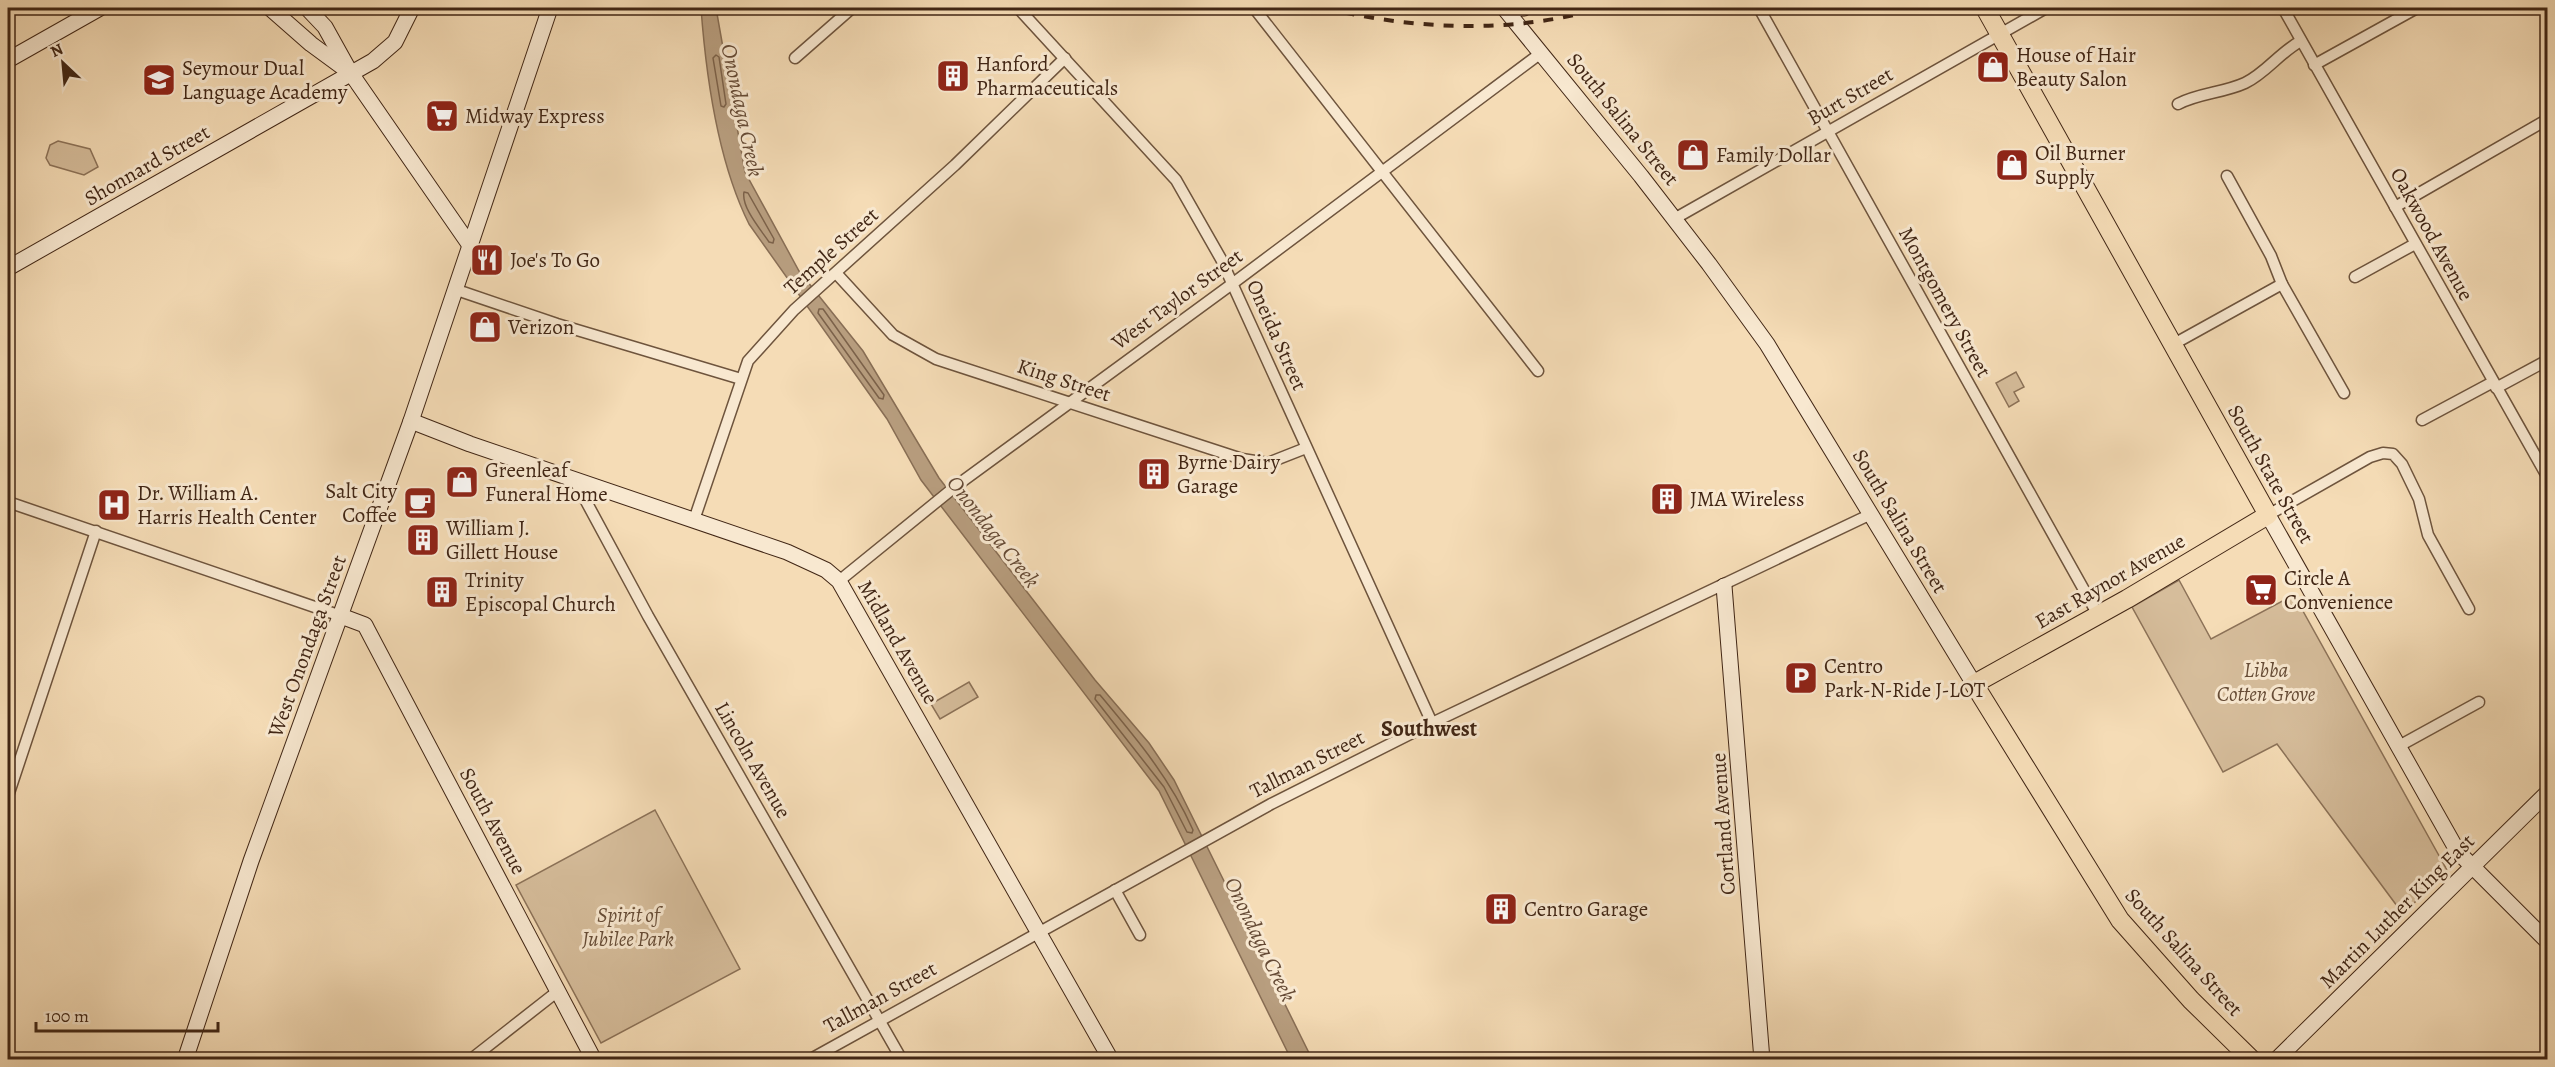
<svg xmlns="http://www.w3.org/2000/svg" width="2555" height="1067" font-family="Alegreya,serif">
	<rect width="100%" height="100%" fill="#f5dcb6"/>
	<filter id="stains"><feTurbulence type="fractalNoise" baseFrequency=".00333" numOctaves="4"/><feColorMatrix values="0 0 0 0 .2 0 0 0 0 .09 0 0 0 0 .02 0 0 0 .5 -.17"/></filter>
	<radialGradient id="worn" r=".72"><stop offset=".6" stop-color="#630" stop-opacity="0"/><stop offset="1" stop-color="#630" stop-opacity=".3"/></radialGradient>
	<g fill="#d6bd9b" stroke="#8c7258" stroke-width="1.5">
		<path d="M58,141L90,149L98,167L84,175L50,165L46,158L50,145Z"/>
		<path d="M2016,372L2024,387L2014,392L2019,401L2009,407L1996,383Z"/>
		<path d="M2179,580L2211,639L2294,595L2447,870L2403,914L2277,744L2223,772L2132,607Z"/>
		<path d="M969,682L978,697L940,719L931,704Z"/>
		<path d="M655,810L740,969L601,1043L516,885Z"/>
	</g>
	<path fill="#b89e7f" stroke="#886e55" stroke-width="1.5" d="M701,8H716L745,172L799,271L863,351L939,478L1095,680L1149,743L1174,780L1312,1059H1291L1159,791L921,480L887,419L749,224C718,162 706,76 701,8Z"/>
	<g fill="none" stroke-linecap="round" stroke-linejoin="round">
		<g stroke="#7c624a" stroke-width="1.5">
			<path d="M716,55L719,57L726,104L724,107L721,106L713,58Z"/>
			<path d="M744,192L748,193L774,239L773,243L769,242C761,230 741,207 744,192Z"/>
			<path d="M819,309H823L884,395L883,399L879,398L818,313Z"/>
			<path d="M1096,695H1100C1136,738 1170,778 1193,830L1192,833L1187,832L1164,787L1095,699Z"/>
		</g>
		<defs>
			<g id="street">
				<path d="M1018,8L1176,180L1221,259L1432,723"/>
				<path d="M1254,8L1538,371"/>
				<path d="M1759,8L2098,615"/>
				<path d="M2283,8L2548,478"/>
				<path d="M795,58L852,8"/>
				<path d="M2314,65L2417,8"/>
				<path d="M2178,104C2199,93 2223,93 2245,83C2266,73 2280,52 2301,41"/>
				<path d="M2227,176L2271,256L2282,284L2344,393"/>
				<path d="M2395,207L2548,119"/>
				<path d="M1674,219L2046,8"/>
				<path d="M836,273L893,335L936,359L1242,459L1268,463L1306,448"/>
				<path d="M2355,277L2415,244"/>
				<path d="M454,289L557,324L741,379"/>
				<path d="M2172,345L2282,284"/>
				<path d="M2496,388L2548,360"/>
				<path d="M2422,420L2493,382"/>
				<path d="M574,479L648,616L902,1060"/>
				<path d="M8,502L341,616"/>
				<path d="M2268,515L2370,457L2383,453L2393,454L2402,464L2419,499L2428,535L2469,609"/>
				<path d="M694,520L748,361L794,310L955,165L1065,58"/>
				<path d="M839,581L956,486L1232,284L1541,53"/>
				<path d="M2399,746L2479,702"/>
				<path d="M8,796L96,531"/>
				<path d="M1115,890L1140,935"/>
				<path d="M470,1060L558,991"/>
				<path d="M809,1060L1271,804L1432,723L1869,515"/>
			</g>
			<g id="secondary">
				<path d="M270,8L311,44L345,69"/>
				<path d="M307,8L325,27L350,72L469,244"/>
				<path d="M1504,8L1641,176L1709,264L1767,344L1974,684"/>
				<path d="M1505,9L1524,8"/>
				<path d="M8,60L100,8"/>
				<path d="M8,268L373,61L395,42L412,8"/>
				<path d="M411,421L470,444L787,552L826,570L839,581L1111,1060"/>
				<path d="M2268,515L2458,852L2548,942"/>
				<path d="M1724,586L1762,1060"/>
				<path d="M341,616L365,625L367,629L594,1060"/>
				<path d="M185,1060L251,861L411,421L550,8"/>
				<path d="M2276,1060L2548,792"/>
			</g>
			<path id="primary" d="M1985,8L2268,515L2127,599L1974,684L2120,920L2191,1000L2252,1060"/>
		</defs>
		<use href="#street" stroke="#6e543d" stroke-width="13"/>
		<use href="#secondary" stroke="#412615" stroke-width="17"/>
		<use href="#primary" stroke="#412615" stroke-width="20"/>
		<use href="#street" stroke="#f8e8d0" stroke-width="10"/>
		<use href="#secondary" stroke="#f8e8d0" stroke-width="15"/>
		<use href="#primary" stroke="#f5dcb6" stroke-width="18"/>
		<path stroke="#412615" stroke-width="4" stroke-dasharray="10 10" stroke-linecap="butt" d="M1325,8C1416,30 1512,34 1602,8"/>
	</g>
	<defs>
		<symbol id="shop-square" viewBox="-11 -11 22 22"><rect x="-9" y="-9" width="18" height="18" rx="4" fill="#8f2418" stroke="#f8e8d0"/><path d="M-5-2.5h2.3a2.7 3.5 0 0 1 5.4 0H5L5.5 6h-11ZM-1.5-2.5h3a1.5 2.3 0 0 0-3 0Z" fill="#fff"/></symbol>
		<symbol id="building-square" viewBox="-11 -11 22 22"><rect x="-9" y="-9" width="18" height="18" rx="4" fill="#8f2418" stroke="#f8e8d0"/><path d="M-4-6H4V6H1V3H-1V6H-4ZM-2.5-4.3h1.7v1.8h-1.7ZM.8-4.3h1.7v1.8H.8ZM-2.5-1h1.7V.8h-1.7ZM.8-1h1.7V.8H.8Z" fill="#fff"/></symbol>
		<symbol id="school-square" viewBox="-11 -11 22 22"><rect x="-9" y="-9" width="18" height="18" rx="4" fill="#8f2418" stroke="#f8e8d0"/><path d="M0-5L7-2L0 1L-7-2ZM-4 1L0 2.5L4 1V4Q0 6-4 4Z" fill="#fff"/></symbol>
		<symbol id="supermarket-square" viewBox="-11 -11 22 22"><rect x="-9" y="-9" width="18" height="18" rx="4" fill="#8f2418" stroke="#f8e8d0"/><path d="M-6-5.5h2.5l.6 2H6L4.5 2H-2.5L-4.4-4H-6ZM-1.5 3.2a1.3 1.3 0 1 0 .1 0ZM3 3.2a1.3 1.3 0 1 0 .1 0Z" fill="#fff"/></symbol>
		<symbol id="restaurant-square" viewBox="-11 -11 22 22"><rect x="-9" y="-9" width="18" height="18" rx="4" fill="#8f2418" stroke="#f8e8d0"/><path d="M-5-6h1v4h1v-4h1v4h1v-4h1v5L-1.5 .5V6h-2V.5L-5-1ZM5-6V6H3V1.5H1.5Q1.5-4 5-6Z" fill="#fff"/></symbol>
		<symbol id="cafe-square" viewBox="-11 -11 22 22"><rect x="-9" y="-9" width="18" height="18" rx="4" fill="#8f2418" stroke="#f8e8d0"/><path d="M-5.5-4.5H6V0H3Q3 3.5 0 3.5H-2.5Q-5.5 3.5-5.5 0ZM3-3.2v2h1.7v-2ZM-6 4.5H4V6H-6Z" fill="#fff"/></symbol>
		<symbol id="hospital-square" viewBox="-11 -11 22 22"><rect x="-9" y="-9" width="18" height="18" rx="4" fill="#8f2418" stroke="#f8e8d0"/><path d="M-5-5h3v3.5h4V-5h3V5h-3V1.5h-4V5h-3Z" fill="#fff"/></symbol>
		<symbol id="parking-square" viewBox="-11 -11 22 22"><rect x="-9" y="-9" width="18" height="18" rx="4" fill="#8f2418" stroke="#f8e8d0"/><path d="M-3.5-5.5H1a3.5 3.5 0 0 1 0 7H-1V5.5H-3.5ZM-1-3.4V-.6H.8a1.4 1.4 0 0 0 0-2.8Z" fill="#fff"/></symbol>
	</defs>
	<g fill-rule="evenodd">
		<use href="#shop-square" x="1974" y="48" width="38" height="38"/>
		<use href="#building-square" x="934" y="57" width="38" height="38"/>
		<use href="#school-square" x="140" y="61" width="38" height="38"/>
		<use href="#supermarket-square" x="423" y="97" width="38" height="38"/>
		<use href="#shop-square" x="1674" y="136" width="38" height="38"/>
		<use href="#shop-square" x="1993" y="146" width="38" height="38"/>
		<use href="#restaurant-square" x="468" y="241" width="38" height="38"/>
		<use href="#shop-square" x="466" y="308" width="38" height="38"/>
		<use href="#building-square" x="1135" y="455" width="38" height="38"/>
		<use href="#shop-square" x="443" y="463" width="38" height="38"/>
		<use href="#building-square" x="1648" y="480" width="38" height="38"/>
		<use href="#cafe-square" x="401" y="484" width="38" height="38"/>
		<use href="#hospital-square" x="95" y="486" width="38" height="38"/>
		<use href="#building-square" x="404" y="521" width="38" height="38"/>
		<use href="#supermarket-square" x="2242" y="571" width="38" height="38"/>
		<use href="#building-square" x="423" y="573" width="38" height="38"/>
		<use href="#parking-square" x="1782" y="659" width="38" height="38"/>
		<use href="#building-square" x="1482" y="890" width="38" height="38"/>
	</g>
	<g text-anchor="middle" stroke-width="6" stroke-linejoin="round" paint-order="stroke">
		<g font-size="21" fill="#412615" stroke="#f8e8d0" text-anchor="start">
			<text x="2016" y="62">House of Hair<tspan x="2016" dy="24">Beauty Salon</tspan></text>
			<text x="976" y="71">Hanford<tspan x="976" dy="24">Pharmaceuticals</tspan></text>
			<text x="182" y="75">Seymour Dual<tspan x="182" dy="24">Language Academy</tspan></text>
			<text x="465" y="123">Midway Express</text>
			<text x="2035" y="160">Oil Burner<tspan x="2035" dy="24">Supply</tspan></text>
			<text x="1716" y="162">Family Dollar</text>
			<text x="510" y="267">Joe's To Go</text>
			<text x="508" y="334">Verizon</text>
			<text x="1177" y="469">Byrne Dairy<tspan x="1177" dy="24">Garage</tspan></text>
			<text x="485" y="477">Greenleaf<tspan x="485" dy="24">Funeral Home</tspan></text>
			<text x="397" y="498" text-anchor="end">Salt City<tspan x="397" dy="24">Coffee</tspan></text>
			<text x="137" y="500">Dr. William A.<tspan x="137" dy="24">Harris Health Center</tspan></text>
			<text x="1690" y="506">JMA Wireless</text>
			<text x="446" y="535">William J.<tspan x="446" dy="24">Gillett House</tspan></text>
			<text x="2284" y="585">Circle A<tspan x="2284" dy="24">Convenience</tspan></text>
			<text x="465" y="587">Trinity<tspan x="465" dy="24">Episcopal Church</tspan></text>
			<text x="1824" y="673">Centro<tspan x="1824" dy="24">Park-N-Ride J-LOT</tspan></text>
			<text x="1524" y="916">Centro Garage</text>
		</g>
		<g font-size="21" fill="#412615" stroke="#f8e8d0">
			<text transform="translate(1850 96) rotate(-30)" y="7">Burt Street</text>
			<text transform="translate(1623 119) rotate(51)" y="7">South Salina Street</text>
			<text transform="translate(147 165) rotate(-30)" y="7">Shonnard Street</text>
			<text transform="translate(2432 234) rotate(61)" y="7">Oakwood Avenue</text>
			<text transform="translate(831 251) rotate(-42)" y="7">Temple Street</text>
			<text transform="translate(1177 299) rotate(-36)" y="7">West Taylor Street</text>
			<text transform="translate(1945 302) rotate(61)" y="7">Montgomery Street</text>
			<text transform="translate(1277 335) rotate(66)" y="7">Oneida Street</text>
			<text transform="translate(1064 380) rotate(18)" y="7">King Street</text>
			<text transform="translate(2271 474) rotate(61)" y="7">South State Street</text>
			<text transform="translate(1900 521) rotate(59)" y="7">South Salina Street</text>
			<text transform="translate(2110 581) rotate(-30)" y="7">East Raynor Avenue</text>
			<text transform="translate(898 642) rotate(60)" y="7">Midland Avenue</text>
			<text transform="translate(307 646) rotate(-70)" y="7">West Onondaga Street</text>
			<text transform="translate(753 760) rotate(60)" y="7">Lincoln Avenue</text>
			<text transform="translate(1307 764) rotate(-27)" y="7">Tallman Street</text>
			<text transform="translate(493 821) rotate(62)" y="7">South Avenue</text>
			<text transform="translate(1723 824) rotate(-94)" y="7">Cortland Avenue</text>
			<text transform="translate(2397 911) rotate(-45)" y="7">Martin Luther King East</text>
			<text transform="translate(2184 952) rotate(48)" y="7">South Salina Street</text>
			<text transform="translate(880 997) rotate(-29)" y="7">Tallman Street</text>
		</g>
		<g font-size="21" font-style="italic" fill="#664c36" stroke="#f8e8d0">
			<text x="2266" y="677">Libba<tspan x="2266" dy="24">Cotten Grove</tspan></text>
			<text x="628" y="922">Spirit of<tspan x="628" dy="24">Jubilee Park</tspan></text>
		</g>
		<g font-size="22" font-style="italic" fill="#654a35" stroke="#f8e8d0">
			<text transform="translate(743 110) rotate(78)" y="8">Onondaga Creek</text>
			<text transform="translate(994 531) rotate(52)" y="8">Onondaga Creek</text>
			<text transform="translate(1261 939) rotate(64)" y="8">Onondaga Creek</text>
		</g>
		<g font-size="22" font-weight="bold" fill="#412615" stroke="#f8e8d0">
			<text x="1429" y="736">Southwest</text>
		</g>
	</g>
	<rect width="2555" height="1067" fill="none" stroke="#f5dcb6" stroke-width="30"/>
	<rect x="9" y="9" width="2537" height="1049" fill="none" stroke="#412615" stroke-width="3"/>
	<rect x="15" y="15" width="2525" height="1037" fill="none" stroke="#412615" stroke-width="1.5"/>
	<g transform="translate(63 63) rotate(334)" stroke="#f8e8d0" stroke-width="4.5" paint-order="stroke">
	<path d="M0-4.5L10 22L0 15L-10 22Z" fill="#412615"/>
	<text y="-9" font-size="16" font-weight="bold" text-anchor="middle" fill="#412615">N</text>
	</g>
	<path d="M36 1022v9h182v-9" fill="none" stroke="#412615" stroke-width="3"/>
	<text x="45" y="1022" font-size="18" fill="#412615" stroke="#f8e8d0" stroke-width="4.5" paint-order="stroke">100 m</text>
	<rect width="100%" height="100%" filter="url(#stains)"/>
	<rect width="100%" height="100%" fill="url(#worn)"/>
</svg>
